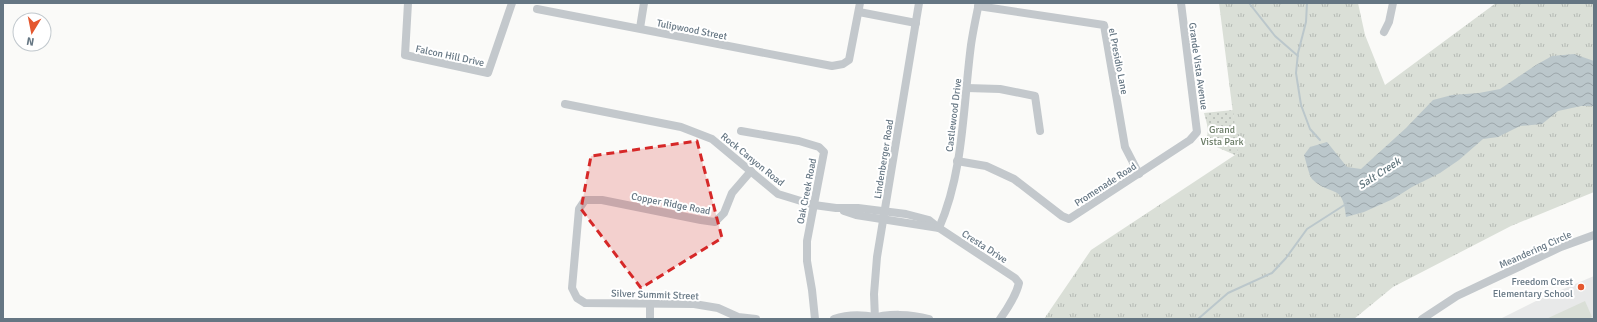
<svg xmlns="http://www.w3.org/2000/svg" width="1597" height="322" font-family="Signika,sans-serif">
	<defs>
		<pattern id="grass-tufts" width="24" height="20" patternUnits="userSpaceOnUse"><rect width="24" height="20" fill="#dadfd7"/><path d="M3 7l-1-3M5 7V3M7 7l1-3M15 17l-1-3M17 17v-4M19 17l1-3" fill="none" stroke="#b4b9b4"/></pattern>
		<pattern id="park-dots" width="8" height="8" patternUnits="userSpaceOnUse"><rect width="8" height="8" fill="#dadfd7"/><path d="M2 2h.1M6 6h.1" fill="none" stroke="#b4b9b4" stroke-width="1.8" stroke-linecap="round"/></pattern>
		<pattern id="water-waves" width="16" height="10" patternUnits="userSpaceOnUse"><rect width="16" height="10" fill="#bbc7cb"/><path d="M0 5q4-4 8 0t8 0" fill="none" stroke="#9ca6aa"/></pattern>
	</defs>
	<rect width="100%" height="100%" fill="#fafaf8"/>
	<path fill="#e8e9e9" d="M1594,276V319H1500L1542,298Z"/>
	<path fill="url(#grass-tufts)" d="M1219,3H1358L1365,35L1385,85L1496,3H1594V192L1511,226L1393,287L1354,319H1044L1091,250L1238,153Z"/>
	<path fill="url(#park-dots)" d="M1233,110L1238,153L1235,155L1205,142C1210,132 1207,124 1204,113Z"/>
	<path fill="#dadfd7" d="M1585,301L1592,317L1588,319H1546Z"/>
	<path fill="url(#water-waves)" d="M1574,54L1594,61V106H1581L1558,111L1542,124L1520,126L1498,137L1483,139L1459,160L1440,173L1412,187L1393,199L1364,212L1346,217C1343,182 1330,197 1312,179C1309,175 1306,161 1304,155L1310,147L1327,142L1347,167L1361,169L1406,128L1433,100L1452,95L1479,93L1500,89L1536,65L1552,56Z"/>
	<g fill="none" stroke-linecap="round" stroke-linejoin="round">
		<g stroke="#bbc7cb" stroke-width="2">
			<path d="M1249,3L1275,36L1298,56"/>
			<path d="M1307,3L1306,22L1298,53L1296,73L1301,105L1310,129L1320,140"/>
			<path d="M1198,319L1228,293L1272,273L1286,258L1307,229L1346,204"/>
		</g>
		<g stroke="#c3c8cc" stroke-width="8">
			<path d="M408,3L405,55L488,73L512,3"/>
			<path d="M978,6L1104,25L1125,147L1139,174"/>
			<path d="M537,9L832,66L843,64L849,60L860,3"/>
			<path d="M859,12L916,23"/>
			<path d="M640,28L644,3"/>
			<path d="M1384,32L1389,22L1393,3"/>
			<path d="M967,88L1000,89L1035,96L1040,131"/>
			<path d="M565,104L681,127L712,139L778,194L814,205L836,208H858L906,214L929,220L939,228L1015,278L1019,283C1016,296 1008,308 1000,319"/>
			<path d="M741,131L799,141L819,147L824,152L807,241V261L812,290L815,319"/>
			<path d="M957,161L986,166L1014,179L1062,216L1069,219L1190,140L1197,132L1181,3"/>
			<path d="M751,171L732,193L724,213L715,222L701,220L602,200H585L579,209L572,288L577,298L585,303L694,304L718,308L738,317L756,319"/>
			<path d="M844,211L856,215L939,228"/>
			<path d="M939,228C964,171 963,106 971,45C973,31 976,17 979,3"/>
			<path d="M650,319V303"/>
			<path d="M834,319C848,314 860,314 875,317"/>
			<path d="M870,319C888,313 911,314 929,319"/>
			<path d="M875,319L874,294L877,257L919,3"/>
			<path d="M1422,319L1457,296L1561,247L1594,235"/>
		</g>
	</g>
	<path fill="#d62828" fill-opacity="0.2" stroke="#d62828" stroke-width="3" stroke-dasharray="8 5" stroke-linejoin="round" d="M697,141L722,238L641,288L581,209L591,156Z"/>
	<circle fill="#e4572e" stroke="#fff" stroke-width="1.5" cx="1581" cy="287" r="4"/>
	<g text-anchor="middle" stroke-width="4" stroke-linejoin="round" paint-order="stroke">
		<g font-size="10" fill="#657683" stroke="#fff">
			<text transform="translate(692 29) rotate(11)" y="4">Tulipwood Street</text>
			<text transform="translate(450 55) rotate(12)" y="4">Falcon Hill Drive</text>
			<text transform="translate(1119 61) rotate(79)" y="4">el Presidio Lane</text>
			<text transform="translate(1199 66) rotate(82)" y="4">Grande Vista Avenue</text>
			<text transform="translate(953 115) rotate(-83)" y="4">Castlewood Drive</text>
			<text transform="translate(753 159) rotate(39)" y="4">Rock Canyon Road</text>
			<text transform="translate(883 159) rotate(-81)" y="4">Lindenberger Road</text>
			<text transform="translate(1105 184) rotate(-33)" y="4">Promenade Road</text>
			<text transform="translate(806 191) rotate(-79)" y="4">Oak Creek Road</text>
			<text transform="translate(671 203) rotate(11)" y="4">Copper Ridge Road</text>
			<text transform="translate(985 246) rotate(33)" y="4">Cresta Drive</text>
			<text transform="translate(1535 249) rotate(-24)" y="4">Meandering Circle</text>
			<text transform="translate(655 294) rotate(2)" y="4">Silver Summit Street</text>
		</g>
		<g font-size="10" fill="#687a64" stroke="#fff">
			<text x="1222" y="133">Grand<tspan x="1222" dy="12">Vista Park</tspan></text>
		</g>
		<g font-size="10" fill="#657683" stroke="#fff" text-anchor="end">
			<text x="1573" y="285">Freedom Crest<tspan x="1573" dy="12">Elementary School</tspan></text>
		</g>
		<g font-size="11" font-style="italic" fill="#60757c" stroke="#fff">
			<text transform="translate(1379 173) rotate(-33)" y="4">Salt Creek</text>
		</g>
	</g>
	<rect width="1597" height="322" fill="none" stroke="#657683" stroke-width="8"/>
	<g transform="translate(32 32) rotate(190)"><circle r="19" fill="#ffffff" stroke="#c1c8cd"/>
	<path d="M0-3L7 15L0 10L-7 15Z" fill="#e4572e"/>
	<text y="-6" font-size="11" font-weight="bold" text-anchor="middle" fill="#657683">N</text>
	</g>
</svg>
